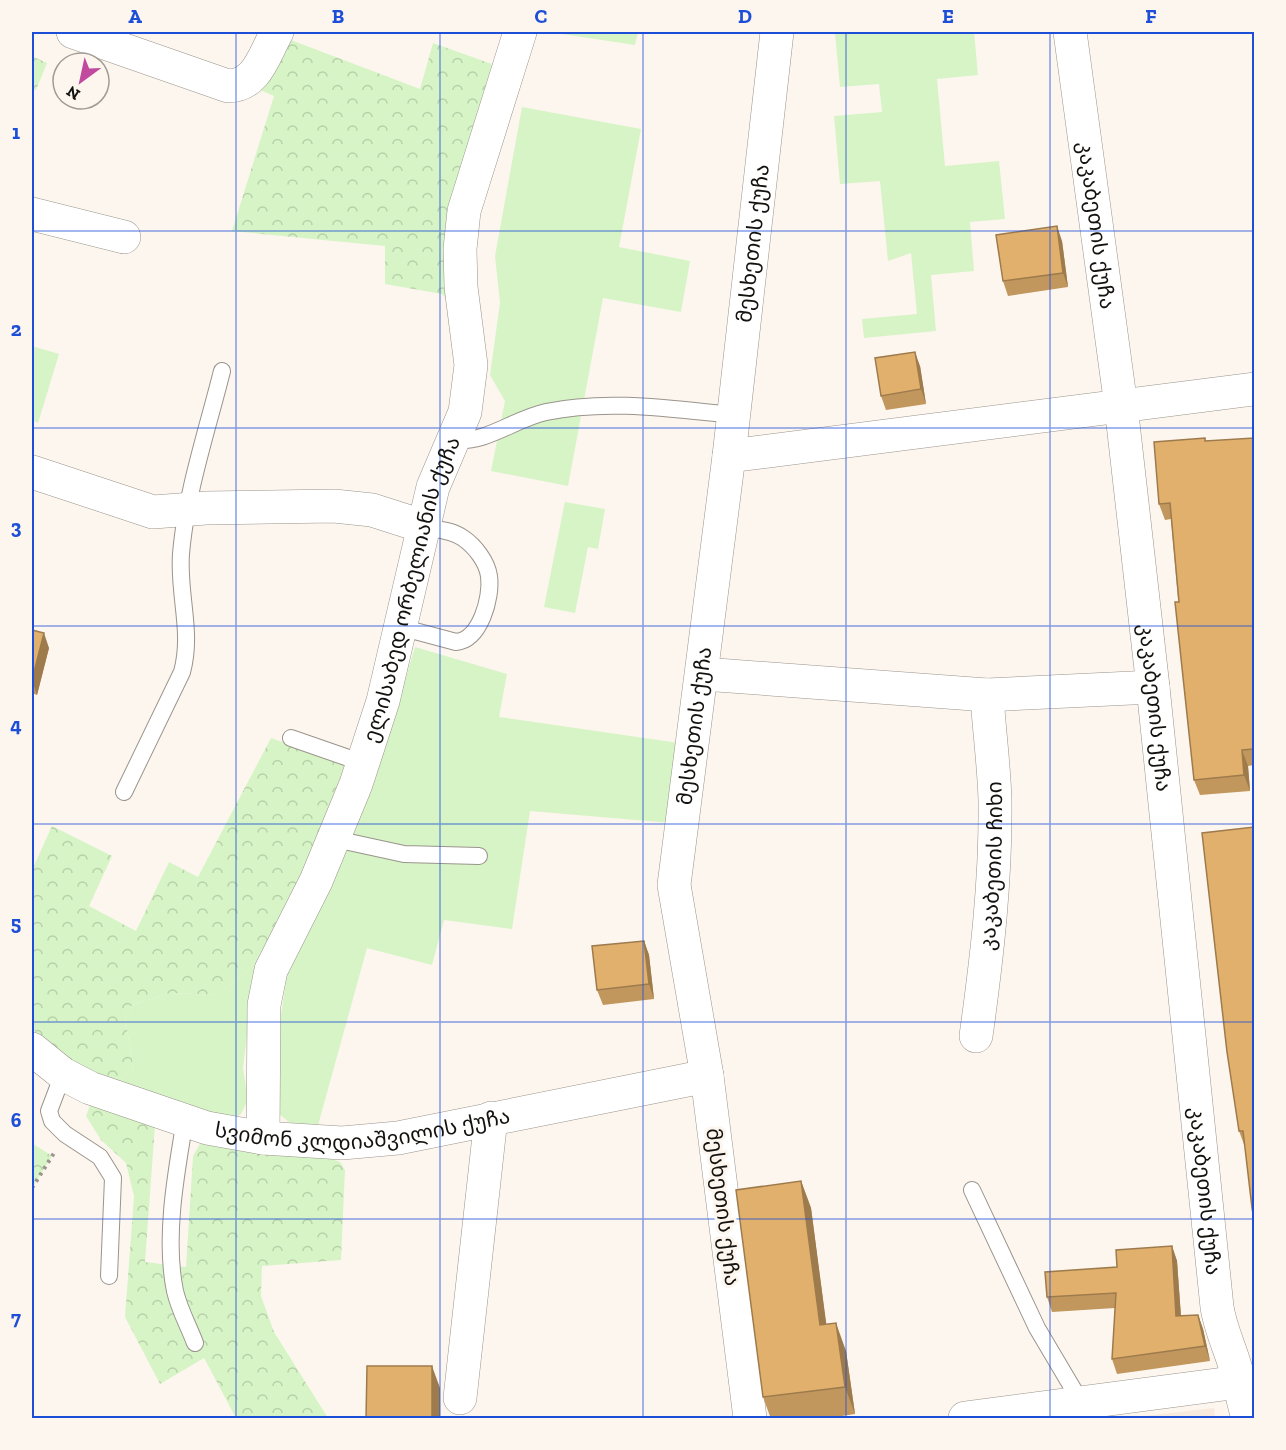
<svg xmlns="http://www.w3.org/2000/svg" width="1286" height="1450" font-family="'Zilla Slab','Noto Sans Georgian',serif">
	<defs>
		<pattern id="forest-crowns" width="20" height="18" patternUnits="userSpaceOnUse" patternTransform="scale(1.5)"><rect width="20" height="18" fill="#d6f4c6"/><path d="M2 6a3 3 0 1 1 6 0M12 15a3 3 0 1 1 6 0" fill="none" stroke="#b7d0a9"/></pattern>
	</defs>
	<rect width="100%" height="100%" fill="#fdf6ee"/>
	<path fill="#f8eadd" d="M1214,1408L1215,1418H1126Z"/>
	<g fill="#d6f4c6">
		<path d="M549,32H638L635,45Z"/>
		<path d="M849,32H974L978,75L937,79L945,166L999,161L1005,219L970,222L974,271L931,275L936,331L864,338L862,319L917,314L911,253L888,261L880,181L840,184L834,116L882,112L879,84L840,87L835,33Z"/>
		<path d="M522,107L641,129L619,247L690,261L681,312L603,298L565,502L605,509L598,549L588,547L575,613L544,607L568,486L491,471L505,401L490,375L500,303L495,256Z"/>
		<path d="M32,346L59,354L38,423L32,420Z"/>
		<path d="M415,647L507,674L499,717L679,743L671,823L530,811L512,929L444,920L432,965L367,948L317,1129C299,1127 287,1124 276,1110L279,1028L288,968L372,790Z"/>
		<path d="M263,949L251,1003L243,1068L248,1100L241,1114L226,1122L118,1081L134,1069L125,1018L132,1005L170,993L216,995L248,971Z"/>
	</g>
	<g fill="url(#forest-crowns)">
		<path d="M283,37L420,89L433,43L492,64L472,136L447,300L442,294L385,284V246L232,231L274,96L258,89Z"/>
		<path d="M32,56L47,63L36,90H32Z"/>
		<path d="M271,738L349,765L335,812L274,933L248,971L216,995L170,993L132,1005L125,1018L134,1069L118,1081L76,1067L53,1054L32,1028V870L52,826L112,856L89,906L136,931L169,862L198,877Z"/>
		<path d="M91,1103L155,1125L145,1262L186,1267L193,1156L200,1144L211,1139L327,1157L340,1162L345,1170L341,1260L262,1266L261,1296L274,1332L328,1418H236L204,1358L160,1384L125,1317L134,1196L126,1163L101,1140L86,1116Z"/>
		<path d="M32,1143L52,1156L32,1188Z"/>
	</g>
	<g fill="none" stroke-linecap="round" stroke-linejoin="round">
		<defs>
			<g id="lane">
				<path d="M455,440C487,443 514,419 546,412C607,399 672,409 733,415"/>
				<path d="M400,627L456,642C480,640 492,598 489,576C487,562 475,546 463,538C452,530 435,529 422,526"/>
				<path d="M291,738L363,763"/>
				<path d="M124,792L182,672C193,632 178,595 181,554C186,493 207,431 222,371"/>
				<path d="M335,839L404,854L479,856"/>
				<path d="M63,1074L49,1111L52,1121L65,1134L100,1157L113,1178L109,1276"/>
				<path d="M185,1120C176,1173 164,1238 175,1291C179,1309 189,1327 195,1343"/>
				<path d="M972,1190L1037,1328L1082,1404"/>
			</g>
			<g id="street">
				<path d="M73,32L228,86C257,86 264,55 277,32"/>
				<path d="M32,214L124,237"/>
				<path d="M729,456L1254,389"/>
				<path d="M32,472L153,512L206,508L334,506L372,510L422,526"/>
				<path d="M703,674L987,695L1153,687"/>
				<path id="s1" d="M976,1036C987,957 996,879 995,800C994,765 989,730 987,695"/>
				<path id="s2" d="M32,1049L63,1074L90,1088L207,1128L263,1138L342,1143L398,1138L707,1076"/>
				<path id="s3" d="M263,1138L264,1005L271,970L316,881L356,784L383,701L433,487L465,412L471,365L461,287L460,249L464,211L520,32"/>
				<path d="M460,1398L491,1118"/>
				<path id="s4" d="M750,1418L707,1076L674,885L729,456L777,32"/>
				<path d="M965,1418L1239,1382"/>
			</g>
			<g id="secondary">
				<path id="s5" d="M1070,32L1121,406L1153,687L1217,1307C1221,1333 1234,1356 1239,1381C1242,1394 1244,1406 1248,1418"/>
			</g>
		</defs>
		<use href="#lane" stroke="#9a948c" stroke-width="18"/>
		<use href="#street" stroke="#9a948c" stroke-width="34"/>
		<use href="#secondary" stroke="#9a948c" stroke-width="34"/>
		<path stroke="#9b9690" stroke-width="4" stroke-dasharray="3 4.5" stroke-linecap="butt" d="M32,1188L54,1153"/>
		<use href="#lane" stroke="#fff" stroke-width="16"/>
		<use href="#street" stroke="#fff" stroke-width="33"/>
		<use href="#secondary" stroke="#fff" stroke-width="33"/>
	</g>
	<g fill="#c2975e">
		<path d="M1062,241L1068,287L1008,296L1003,281Z"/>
		<path d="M920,366L926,404L886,410L881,396Z"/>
		<path d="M1205,438L1206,441L1254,438V765L1248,766L1250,791L1200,795L1194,780L1171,519L1165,520L1159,504Z"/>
		<path d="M32,630L49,648L37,695L32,693Z"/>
		<path d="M1254,827L1245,1147L1239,1131Z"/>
		<path d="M644,941L649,955L654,999L603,1005L597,990Z"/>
		<path d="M801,1181L811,1208L826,1324L846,1351L855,1414L822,1419H771L763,1397Z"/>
		<path d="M1172,1246L1177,1261L1181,1316L1198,1315L1203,1329L1210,1361L1117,1374L1112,1359L1115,1308L1052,1312L1047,1297L1117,1267Z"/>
	</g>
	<g fill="#9e7b4c">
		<path d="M1057,226L1062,241L1068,287L1063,273Z"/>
		<path d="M915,352L920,366L926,404L921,389Z"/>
		<path d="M44,633L49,648L37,695L32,680Z"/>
		<path d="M1242,750L1248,766L1250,791L1244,775Z"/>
		<path d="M644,941L649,955L654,999L649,984Z"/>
		<path d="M801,1181L811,1208L830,1352L820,1325Z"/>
		<path d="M1172,1246L1177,1261L1182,1331L1176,1316Z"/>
		<path d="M1198,1315L1203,1329L1210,1361L1205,1346Z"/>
		<path d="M836,1323L846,1351L855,1414L845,1387Z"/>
		<path d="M432,1366L440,1388V1419H432Z"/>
	</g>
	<g fill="#e1b06d" stroke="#9e7b4c" stroke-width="1.5">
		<path d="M1057,226L1063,273L1003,281L996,235Z"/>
		<path d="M915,352L921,389L881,396L875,358Z"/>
		<path d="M1205,438V441L1254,438V749L1242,750L1244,775L1194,780L1175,602H1179L1170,503L1159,504L1154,442Z"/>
		<path d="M32,630L44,633L32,680Z"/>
		<path d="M1254,827V1220L1252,1208L1243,1131H1239L1227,1052L1202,833Z"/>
		<path d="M644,941L649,984L597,990L592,946Z"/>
		<path d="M801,1181L820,1325L836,1323L845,1387L763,1397L736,1190Z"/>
		<path d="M1172,1246L1176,1316L1198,1315L1205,1346L1112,1359L1116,1293L1047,1297L1045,1272L1117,1267L1116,1250Z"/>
		<path d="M367,1366H432V1419H366Z"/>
	</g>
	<path fill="none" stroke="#1d4ed8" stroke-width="1.5" stroke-opacity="0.55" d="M236,32V1418M440,32V1418M643,32V1418M846,32V1418M1050,32V1418M32,231H1254M32,428H1254M32,626H1254M32,824H1254M32,1022H1254M32,1219H1254"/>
	<g text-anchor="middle" stroke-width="6" stroke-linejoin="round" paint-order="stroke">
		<g font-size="21" fill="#14120f" stroke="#fdf6ee">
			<text dy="7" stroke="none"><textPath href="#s5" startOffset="195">კაკაბეთის ქუჩა</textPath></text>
			<text dy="7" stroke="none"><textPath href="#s4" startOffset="1185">მესხეთის ქუჩა</textPath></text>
			<text dy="7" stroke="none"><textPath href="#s3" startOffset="576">ელისაბედ ორბელიანის ქუჩა</textPath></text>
			<text dy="7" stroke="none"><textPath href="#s5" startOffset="681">კაკაბეთის ქუჩა</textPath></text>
			<text dy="7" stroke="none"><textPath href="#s4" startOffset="699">მესხეთის ქუჩა</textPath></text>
			<text dy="7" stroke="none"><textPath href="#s1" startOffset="171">კაკაბეთის ჩიხი</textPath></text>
			<text dy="7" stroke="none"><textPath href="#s2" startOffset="351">სვიმონ კლდიაშვილის ქუჩა</textPath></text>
			<text dy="7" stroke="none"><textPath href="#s5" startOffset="1167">კაკაბეთის ქუჩა</textPath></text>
			<text transform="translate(723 1207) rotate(83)" y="7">მესხეთის ქუჩა</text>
		</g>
	</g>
	<rect width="1286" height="1450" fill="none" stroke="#fdf6ee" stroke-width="66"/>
	<g transform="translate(81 81) rotate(213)"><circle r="28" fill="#fdf6ee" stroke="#a09b95" stroke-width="1.5"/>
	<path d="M0-4.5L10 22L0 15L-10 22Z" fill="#c24a9e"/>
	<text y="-9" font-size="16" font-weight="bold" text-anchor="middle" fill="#14120f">N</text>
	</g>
	<rect x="33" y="33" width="1220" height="1384" fill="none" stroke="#1d4ed8" stroke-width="2"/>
	<g font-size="20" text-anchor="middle" font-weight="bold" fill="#1d4ed8">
		<text x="135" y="23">A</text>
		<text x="338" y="23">B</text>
		<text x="541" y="23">C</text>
		<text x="745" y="23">D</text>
		<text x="948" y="23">E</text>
		<text x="1151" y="23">F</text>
		<text x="16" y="139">1</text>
		<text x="16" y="336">2</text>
		<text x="16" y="534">3</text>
		<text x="16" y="732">4</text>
		<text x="16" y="930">5</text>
		<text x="16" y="1127">6</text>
		<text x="16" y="1325">7</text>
	</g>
</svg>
